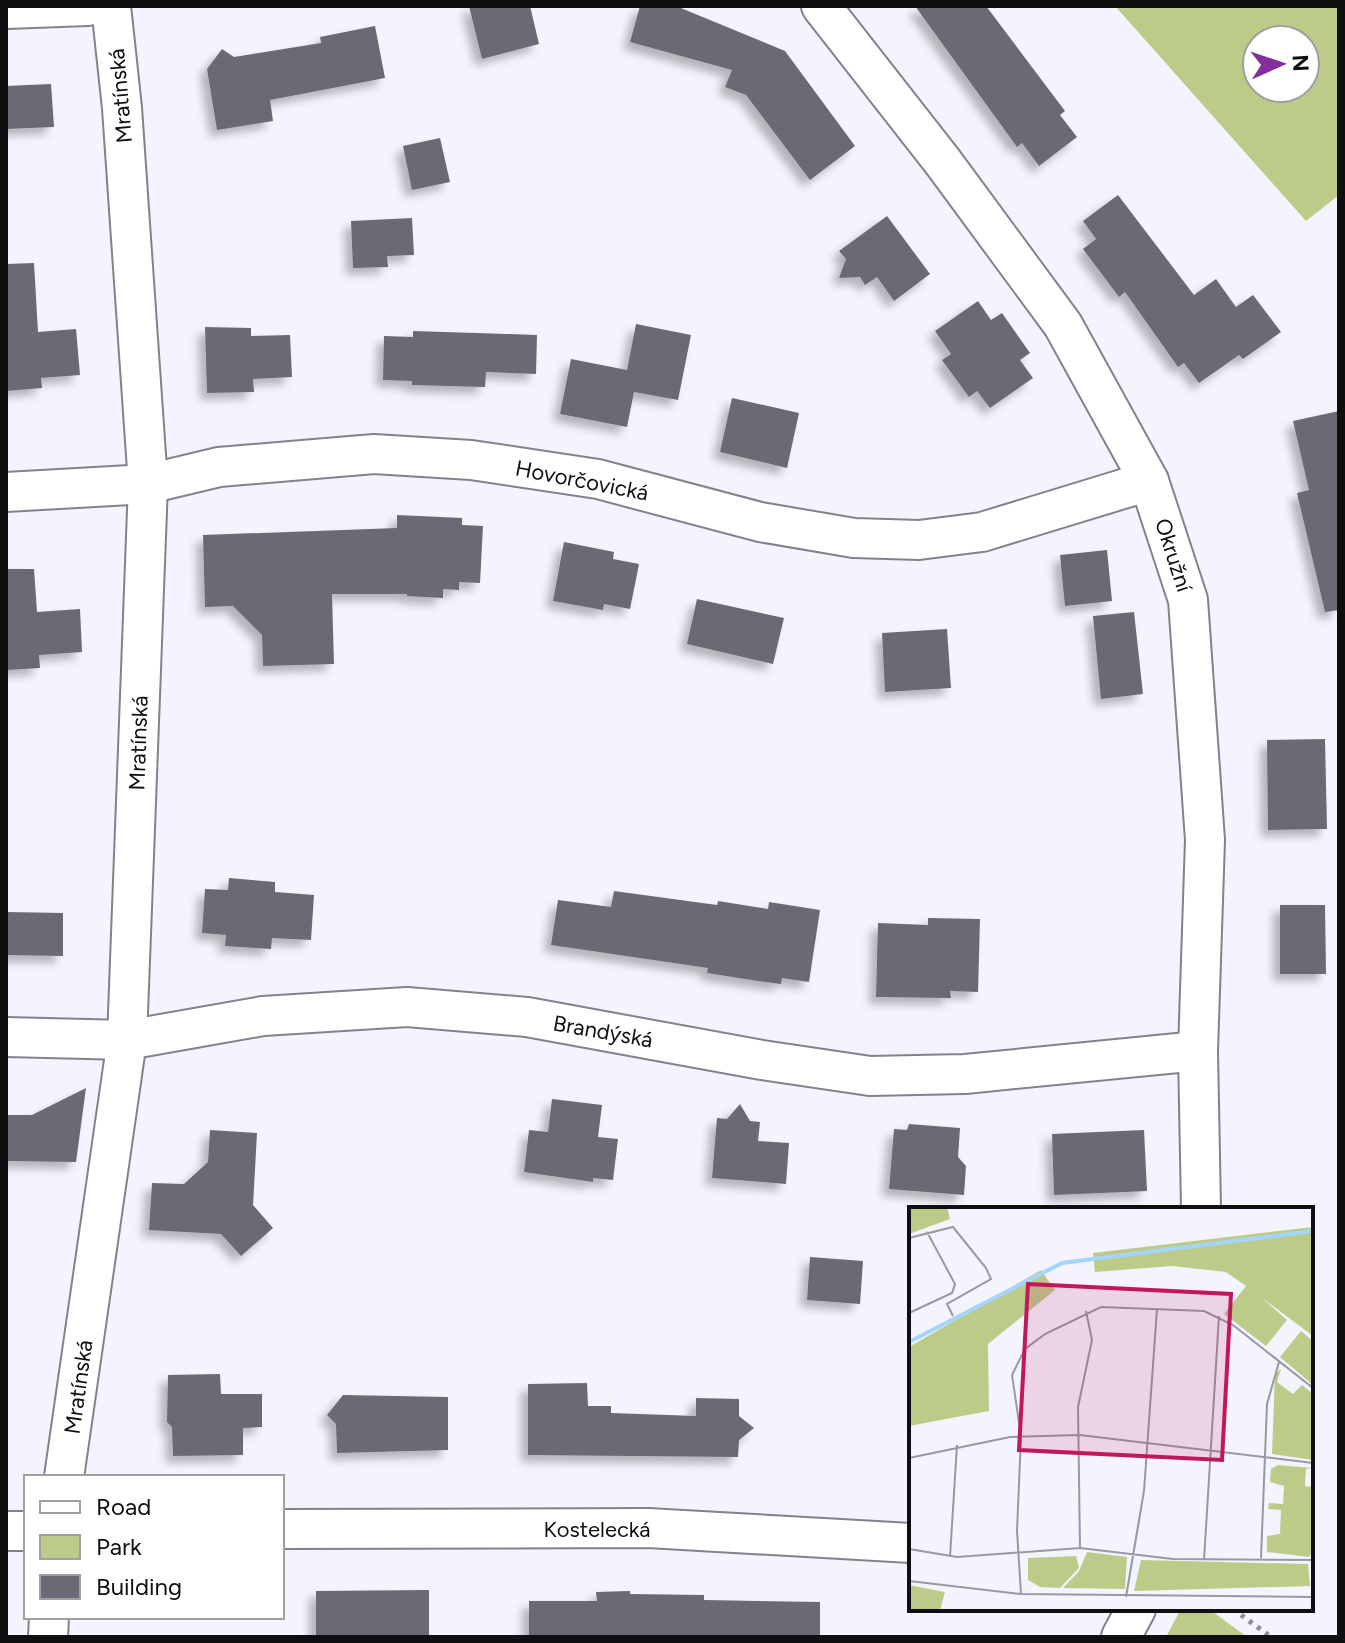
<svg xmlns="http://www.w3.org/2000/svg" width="1345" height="1643" font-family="Figtree,sans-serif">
	<defs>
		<filter id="shadow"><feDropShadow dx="-7" dy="7" stdDeviation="4" flood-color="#0004"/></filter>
	</defs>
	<rect width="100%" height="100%" fill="#f4f4fe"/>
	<g fill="#bdcb89" fill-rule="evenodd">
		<path d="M1115,6H1339V195L1306,221ZM1257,40H1305V88H1257Z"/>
		<path d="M1181,1609H1209L1247,1637H1166Z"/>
	</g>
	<g fill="#6a6a74" filter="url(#shadow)">
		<path d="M469,6H530L539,44L482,59Z"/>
		<path d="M640,6H676L785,51L855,146L810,180L746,95L725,87L732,70L630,42Z"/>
		<path d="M915,6H986L1065,111L1060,115L1077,137L1039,166L1022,143L1017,147Z"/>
		<path d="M375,26L385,78L270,100L273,121L217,130L207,69L222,49L234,57L321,43L320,37Z"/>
		<path d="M51,84L54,127L6,129V86Z"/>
		<path d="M440,138L450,182L412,190L403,146Z"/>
		<path d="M1118,195L1194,295L1216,279L1236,307L1253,295L1281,332L1243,359L1239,355L1199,383L1184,363L1178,367L1125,292L1119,297L1083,249L1096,239L1083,221Z"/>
		<path d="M887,216L930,274L894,301L877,277L865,285L860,277L839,278L846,259L839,251Z"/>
		<path d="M412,218L414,255L387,256L388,267L353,268L351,221Z"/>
		<path d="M34,263L38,332L76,329L80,375L41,378L42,388L6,391V264Z"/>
		<path d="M978,301L991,320L1002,313L1030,353L1020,360L1033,378L990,408L977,391L969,397L942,360L951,354L935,331Z"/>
		<path d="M636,324L691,335L678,400L634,392L627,427L560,414L571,359L627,370Z"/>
		<path d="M205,327L251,328V336L290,335L292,377L253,379L254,392L207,393Z"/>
		<path d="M413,331L537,335L536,374L486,372L485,387L412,385V381L383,380L384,336L413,337Z"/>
		<path d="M732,398L799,413L787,468L720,452Z"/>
		<path d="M1339,411V610L1325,612L1297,493L1309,490L1293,421Z"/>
		<path d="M397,515L462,518V525L483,526L480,583L459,582V590L443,589V598L407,596V594H332L334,664L263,666L262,635L233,606L205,607L203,535L397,528Z"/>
		<path d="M564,542L614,552L613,559L639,564L630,609L604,604L603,610L553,601Z"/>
		<path d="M1107,550L1112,601L1065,606L1060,555Z"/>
		<path d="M6,569H34L37,612L80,609L82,652L39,655L40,668L6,670Z"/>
		<path d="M697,599L784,618L773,664L687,644Z"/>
		<path d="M1134,612L1143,694L1101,699L1093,616Z"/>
		<path d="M947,629L951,688L885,692L882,633Z"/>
		<path d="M1325,739L1327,829L1268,830L1267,740Z"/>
		<path d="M229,878L275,882V892L314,895L311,940L272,938L271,949L225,946L226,935L202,933L205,889L228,890Z"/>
		<path d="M614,891L717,905L718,901L768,909L769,902L820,910L809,982L782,978L781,984L758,981L707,973L708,968L551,945L558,900L611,907Z"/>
		<path d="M1280,905H1325L1326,974H1280Z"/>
		<path d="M6,912L63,913V956L6,955Z"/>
		<path d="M928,918L980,919L978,992L950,991L951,998L876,997L878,923L928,925Z"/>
		<path d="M86,1088L76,1162L6,1161V1115H32Z"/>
		<path d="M552,1099L602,1105L598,1137L618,1139L613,1180L593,1178V1182L524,1172L529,1130L548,1132Z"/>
		<path d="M740,1104L750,1121L760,1122L758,1141L789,1143L786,1184L712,1178L717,1118L727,1119Z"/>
		<path d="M909,1124L960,1128L958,1157L966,1166L964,1195L889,1189L894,1129L907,1130Z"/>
		<path d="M210,1130L257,1133L253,1205L273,1228L241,1256L221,1234L149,1230L152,1183L184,1184L208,1162Z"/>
		<path d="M1144,1130L1147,1191L1054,1195L1052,1134Z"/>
		<path d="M810,1257L863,1261L860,1304L807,1300Z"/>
		<path d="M220,1374L221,1394H262V1427L243,1428V1455L173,1456L172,1427L167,1422L168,1375Z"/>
		<path d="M587,1383L588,1406H611V1413L696,1416V1398L739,1399V1416L754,1428L739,1440L738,1457L528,1455V1384Z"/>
		<path d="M343,1395L448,1397V1450L337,1453L336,1424L327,1415Z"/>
		<path d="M429,1590V1637H316V1591Z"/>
		<path d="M630,1591V1594L704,1595V1600L820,1602V1637H529V1601H597L596,1592Z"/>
	</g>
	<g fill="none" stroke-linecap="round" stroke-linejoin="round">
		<defs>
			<g id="street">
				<path d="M821,6L943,162L1063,325L1149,481L1188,600L1205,840L1198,1051L1201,1209"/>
				<path d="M6,9L88,6"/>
				<path d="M6,492L148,484L219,467L374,454L471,460L598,479L760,522L854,538L919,540L982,532L1149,481"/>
				<path d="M6,1037L127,1040L263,1016L407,1007L527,1017L762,1060L870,1076L965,1074L1198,1051"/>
				<path d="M64,1477L127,1040L148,484L122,108L111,6"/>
				<path d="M282,1529L648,1528L911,1543"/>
				<path d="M6,1531H26"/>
				<path d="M48,1637L49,1617"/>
				<path d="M1121,1637L1136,1609"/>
			</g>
		</defs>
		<use href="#street" stroke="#82828c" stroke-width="42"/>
		<path stroke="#8f8f96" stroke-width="5" stroke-dasharray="4 6" stroke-linecap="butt" d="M1233,1609L1271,1637"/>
		<use href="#street" stroke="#fff" stroke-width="38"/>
	</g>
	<g text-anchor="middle" stroke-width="7" stroke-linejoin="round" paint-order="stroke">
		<g font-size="22" fill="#0f0f12" stroke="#fff">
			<text transform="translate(120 96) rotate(-95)" y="8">Mratínská</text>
			<text transform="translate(582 480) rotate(11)" y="8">Hovorčovická</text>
			<text transform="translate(1174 555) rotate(72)" y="8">Okružní</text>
			<text transform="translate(138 743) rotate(-88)" y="8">Mratínská</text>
			<text transform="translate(603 1031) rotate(10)" y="8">Brandýská</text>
			<text transform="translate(78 1387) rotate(-82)" y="8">Mratínská</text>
			<text x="597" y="1537">Kostelecká</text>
		</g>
	</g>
	<g transform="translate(909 1207)">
		<rect width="404" height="404" fill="#f4f4fe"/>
		<path d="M0,0H38L41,12L0,27ZM404,20V129L352,90L378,113L357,139L315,107L337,79L317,65L263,59L186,65L184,46ZM132,63L146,83L79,137L80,204L0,219V140ZM392,124L404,134V178L371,150ZM372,162L368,175L384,187L393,178L404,187V253L363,247L366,167ZM369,258L404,261L397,262L396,279L404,280V345L400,350L358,345V329L371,327L372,303L359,302L360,296L374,297L375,279L361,275L362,262ZM178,345L218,350L216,382L154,381L170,364ZM167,349L170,361L151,381L131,380L119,373V351ZM232,353L399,357L401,379L225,384ZM0,378L36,385L31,404H0Z" fill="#bdcb89"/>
		<path fill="none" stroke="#a3d5ff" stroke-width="4" d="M0,135L153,56L404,24"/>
		<path fill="none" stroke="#9898a0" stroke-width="2" d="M0,31L44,20L77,61L82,72L38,97L44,109M0,106L43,86L46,77L18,25M0,251L101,230L171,228L404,256M171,341L169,200L183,133L177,104M0,342L48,350L171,341L264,352L404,353M41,350L48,238M352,351L358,197L370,155M295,353L310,109M0,374L112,387L404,390M112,387L108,324L112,229L103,168L116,142L136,127L192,100L295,104L324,118L404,181M217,390L235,284L248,102"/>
		<path fill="#c2185b" fill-opacity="0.15" stroke="#c2185b" stroke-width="4" d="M119,77L322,87L313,253L110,243Z"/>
		<rect width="404" height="404" fill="none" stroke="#0f0f12" stroke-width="4"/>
	</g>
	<rect width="1345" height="1643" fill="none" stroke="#0f0f12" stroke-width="16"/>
	<rect x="24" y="1475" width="260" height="144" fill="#ffffff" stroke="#9f9fa0" stroke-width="2"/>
	<rect x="40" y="1501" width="40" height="12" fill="#ffffff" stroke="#9f9fa0" stroke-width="2"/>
	<text x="96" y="1515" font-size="24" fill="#0f0f12">Road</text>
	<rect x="40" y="1535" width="40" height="24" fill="#bdcb89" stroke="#9f9fa0" stroke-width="2"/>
	<text x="96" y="1555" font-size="24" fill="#0f0f12">Park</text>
	<rect x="40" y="1575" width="40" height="24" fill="#6a6a74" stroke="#9f9fa0" stroke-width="2"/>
	<text x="96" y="1595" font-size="24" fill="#0f0f12">Building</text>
	<g transform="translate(1281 64) rotate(87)"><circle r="38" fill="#ffffff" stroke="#9f9fa0" stroke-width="2"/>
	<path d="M0-6L14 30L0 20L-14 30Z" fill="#852f9d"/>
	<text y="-12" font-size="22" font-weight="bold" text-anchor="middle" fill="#0f0f12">N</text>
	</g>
</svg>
